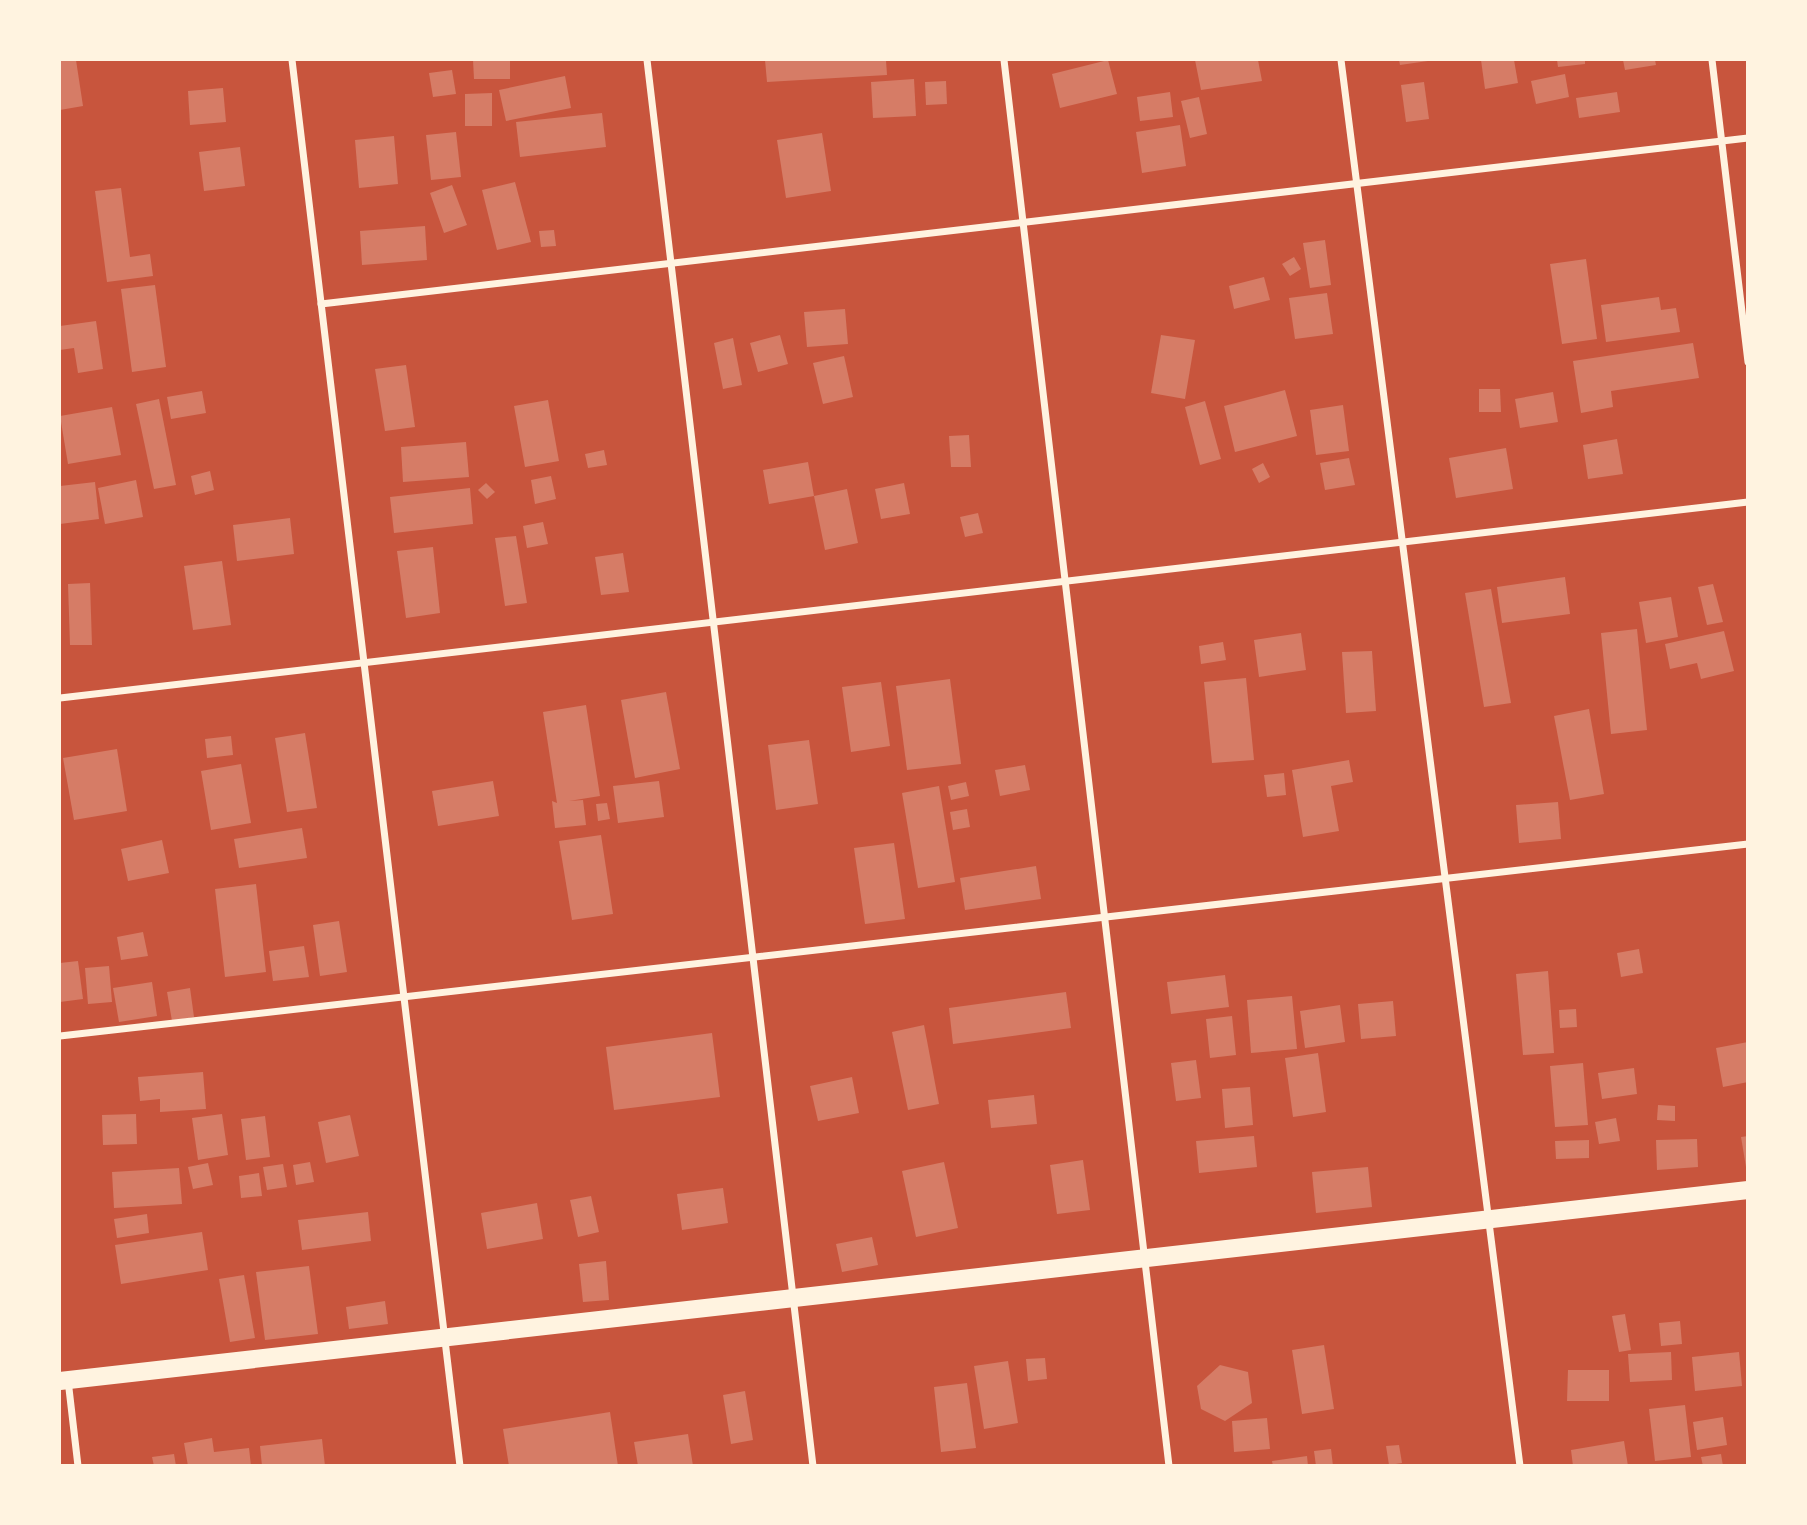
<svg xmlns="http://www.w3.org/2000/svg" width="1807" height="1525" font-family="'Times New Roman',serif">
	<rect width="100%" height="100%" fill="#c8553d"/>
	<g fill="#d67c66">
		<path d="M60,60H76L83,106L60,110Z"/>
		<path d="M473,60H510V79H474Z"/>
		<path d="M765,60H886L887,75L767,82Z"/>
		<path d="M1108,60L1117,94L1060,108L1052,74Z"/>
		<path d="M1195,60H1258L1262,81L1201,90Z"/>
		<path d="M1399,60H1428V61L1400,65Z"/>
		<path d="M1481,60H1514L1518,83L1485,89Z"/>
		<path d="M1557,60H1585V64L1558,67Z"/>
		<path d="M1623,60H1655L1656,65L1625,70Z"/>
		<path d="M452,70L456,94L433,97L429,73Z"/>
		<path d="M1565,74L1569,97L1536,104L1531,81Z"/>
		<path d="M565,76L571,108L506,121L499,90Z"/>
		<path d="M914,79L916,116L873,118L871,82Z"/>
		<path d="M946,81L947,104L926,105L925,82Z"/>
		<path d="M1424,82L1429,119L1406,122L1401,85Z"/>
		<path d="M223,88L226,122L190,125L188,91Z"/>
		<path d="M1170,92L1173,117L1140,121L1137,97Z"/>
		<path d="M1617,92L1620,112L1579,118L1576,98Z"/>
		<path d="M492,93V126H465V94Z"/>
		<path d="M1199,97L1207,134L1190,138L1181,101Z"/>
		<path d="M602,113L606,147L520,157L516,122Z"/>
		<path d="M1180,125L1186,166L1142,173L1136,132Z"/>
		<path d="M456,132L461,177L431,180L426,135Z"/>
		<path d="M822,133L831,191L786,198L777,140Z"/>
		<path d="M394,136L398,184L359,188L355,140Z"/>
		<path d="M240,147L245,186L204,191L199,152Z"/>
		<path d="M515,182L531,242L497,250L482,190Z"/>
		<path d="M452,185L467,225L444,233L430,193Z"/>
		<path d="M121,188L130,257L150,254L153,276L107,282L95,191Z"/>
		<path d="M425,226L427,260L362,265L360,231Z"/>
		<path d="M554,230L556,246L541,247L539,231Z"/>
		<path d="M1325,240L1331,285L1310,288L1303,243Z"/>
		<path d="M1294,257L1301,269L1290,276L1282,264Z"/>
		<path d="M1586,259L1597,339L1562,344L1550,264Z"/>
		<path d="M1264,277L1270,300L1234,309L1229,286Z"/>
		<path d="M155,285L166,367L132,372L121,289Z"/>
		<path d="M1327,293L1333,334L1295,339L1289,298Z"/>
		<path d="M1659,297L1661,310L1676,308L1680,332L1606,342L1601,305Z"/>
		<path d="M845,309L848,344L807,347L804,312Z"/>
		<path d="M96,321L103,369L78,373L74,348L60,350V326Z"/>
		<path d="M780,335L788,364L758,372L750,343Z"/>
		<path d="M1161,335L1195,340L1185,399L1151,393Z"/>
		<path d="M733,338L742,385L723,389L714,343Z"/>
		<path d="M1693,343L1699,378L1611,391L1613,407L1581,413L1573,361Z"/>
		<path d="M844,356L853,397L823,404L813,363Z"/>
		<path d="M406,365L415,427L385,431L375,369Z"/>
		<path d="M1479,389H1500L1501,412H1479Z"/>
		<path d="M1285,390L1297,436L1235,452L1224,406Z"/>
		<path d="M202,391L206,413L171,419L167,397Z"/>
		<path d="M1553,392L1558,422L1520,428L1515,399Z"/>
		<path d="M159,399L176,485L154,489L136,404Z"/>
		<path d="M548,400L559,461L525,467L514,406Z"/>
		<path d="M1205,401L1221,459L1200,465L1185,407Z"/>
		<path d="M1343,405L1349,451L1316,455L1310,410Z"/>
		<path d="M112,407L121,455L68,464L60,416Z"/>
		<path d="M969,435L971,467H951L949,436Z"/>
		<path d="M1617,439L1623,474L1588,479L1583,445Z"/>
		<path d="M466,442L469,477L403,482L401,447Z"/>
		<path d="M1506,448L1513,489L1456,498L1449,458Z"/>
		<path d="M604,450L607,465L588,468L585,454Z"/>
		<path d="M1349,458L1355,485L1325,490L1320,463Z"/>
		<path d="M808,462L814,496L847,489L858,543L825,550L814,496L769,504L763,470Z"/>
		<path d="M1263,463L1270,477L1259,483L1252,469Z"/>
		<path d="M210,471L214,490L195,495L191,476Z"/>
		<path d="M551,476L556,499L535,504L531,480Z"/>
		<path d="M136,480L143,517L105,524L98,488Z"/>
		<path d="M95,482L99,519L60,524V486Z"/>
		<path d="M486,483L495,492L487,499L478,490Z"/>
		<path d="M904,483L910,514L881,519L875,489Z"/>
		<path d="M470,488L473,524L394,533L390,497Z"/>
		<path d="M978,513L983,533L965,537L960,517Z"/>
		<path d="M290,518L294,554L237,561L233,525Z"/>
		<path d="M543,522L548,544L527,548L523,526Z"/>
		<path d="M516,536L527,603L505,606L495,538Z"/>
		<path d="M433,547L440,613L406,618L397,551Z"/>
		<path d="M623,553L629,592L601,595L595,557Z"/>
		<path d="M222,561L231,625L193,630L184,566Z"/>
		<path d="M1565,577L1570,614L1502,623L1497,587Z"/>
		<path d="M90,583L92,645H70L68,584Z"/>
		<path d="M1713,584L1723,622L1707,625L1698,587Z"/>
		<path d="M1491,589L1511,703L1484,707L1465,593Z"/>
		<path d="M1671,597L1678,637L1646,643L1639,602Z"/>
		<path d="M1637,629L1647,730L1611,734L1601,633Z"/>
		<path d="M1724,631L1734,671L1701,679L1697,663L1670,669L1665,644Z"/>
		<path d="M1301,633L1306,670L1259,677L1254,640Z"/>
		<path d="M1223,642L1226,660L1201,664L1199,646Z"/>
		<path d="M1372,651L1376,711L1346,713L1342,652Z"/>
		<path d="M1246,678L1254,760L1212,763L1204,682Z"/>
		<path d="M950,679L961,764L907,770L896,686Z"/>
		<path d="M881,682L890,746L851,752L842,687Z"/>
		<path d="M666,692L680,769L635,778L621,700Z"/>
		<path d="M586,705L600,796L569,801L583,800L586,825L555,828L552,801L557,803L543,712Z"/>
		<path d="M1589,709L1604,794L1570,800L1554,716Z"/>
		<path d="M305,733L317,808L287,812L275,738Z"/>
		<path d="M231,736L233,755L207,758L205,739Z"/>
		<path d="M809,740L818,804L776,810L768,745Z"/>
		<path d="M117,749L127,811L74,820L63,758Z"/>
		<path d="M1349,760L1353,782L1331,786L1339,831L1303,837L1292,770Z"/>
		<path d="M241,764L251,823L211,830L201,771Z"/>
		<path d="M1025,765L1030,790L1000,796L995,770Z"/>
		<path d="M1284,773L1286,795L1267,797L1264,775Z"/>
		<path d="M493,781L499,816L438,826L432,791Z"/>
		<path d="M659,781L664,817L618,823L613,786Z"/>
		<path d="M966,782L969,796L951,800L948,786Z"/>
		<path d="M939,786L955,882L918,888L902,793Z"/>
		<path d="M1558,802L1561,839L1519,843L1516,805Z"/>
		<path d="M607,803L610,819L598,821L596,804Z"/>
		<path d="M967,809L970,827L953,830L950,812Z"/>
		<path d="M302,828L307,858L239,868L234,839Z"/>
		<path d="M601,835L613,914L572,920L559,841Z"/>
		<path d="M162,840L169,873L128,881L121,849Z"/>
		<path d="M894,843L905,919L865,924L854,848Z"/>
		<path d="M1036,866L1041,899L965,910L960,878Z"/>
		<path d="M256,884L266,972L225,977L215,889Z"/>
		<path d="M339,921L347,972L320,976L313,925Z"/>
		<path d="M143,932L148,956L121,960L117,937Z"/>
		<path d="M304,946L309,977L273,981L269,951Z"/>
		<path d="M1639,949L1643,973L1621,977L1617,953Z"/>
		<path d="M78,961L83,999L60,1002V963Z"/>
		<path d="M109,966L112,1002L88,1004L85,968Z"/>
		<path d="M1548,971L1554,1053L1523,1055L1516,974Z"/>
		<path d="M1225,975L1229,1007L1171,1014L1167,982Z"/>
		<path d="M152,982L157,1016L119,1022L113,988Z"/>
		<path d="M190,988L194,1017L172,1021L167,992Z"/>
		<path d="M1066,992L1071,1028L953,1044L949,1008Z"/>
		<path d="M1292,996L1297,1049L1251,1053L1247,1000Z"/>
		<path d="M1393,1001L1396,1036L1361,1039L1358,1004Z"/>
		<path d="M1340,1005L1345,1042L1305,1048L1300,1011Z"/>
		<path d="M1576,1009L1577,1027L1560,1028L1559,1010Z"/>
		<path d="M1232,1016L1236,1055L1210,1058L1206,1019Z"/>
		<path d="M924,1025L939,1104L908,1110L892,1032Z"/>
		<path d="M712,1033L720,1097L614,1110L606,1047Z"/>
		<path d="M1748,1042V1082L1723,1087L1716,1048Z"/>
		<path d="M1318,1053L1326,1112L1293,1117L1285,1058Z"/>
		<path d="M1196,1060L1201,1098L1176,1101L1171,1063Z"/>
		<path d="M1583,1063L1588,1125L1555,1127L1550,1066Z"/>
		<path d="M1634,1068L1637,1094L1602,1099L1598,1073Z"/>
		<path d="M203,1072L206,1109L160,1112V1099L140,1101L138,1077Z"/>
		<path d="M852,1077L859,1113L818,1121L810,1086Z"/>
		<path d="M1250,1087L1253,1125L1225,1128L1222,1089Z"/>
		<path d="M1034,1095L1037,1124L991,1128L988,1100Z"/>
		<path d="M1658,1105L1675,1106V1121L1657,1120Z"/>
		<path d="M136,1114L137,1144L103,1145L102,1115Z"/>
		<path d="M222,1114L228,1155L198,1160L192,1118Z"/>
		<path d="M350,1115L359,1156L326,1163L318,1122Z"/>
		<path d="M265,1116L270,1157L246,1160L241,1119Z"/>
		<path d="M1616,1118L1620,1141L1599,1144L1595,1122Z"/>
		<path d="M1254,1136L1257,1167L1199,1173L1196,1141Z"/>
		<path d="M1748,1136V1166L1746,1167L1741,1137Z"/>
		<path d="M1697,1139L1698,1167L1657,1170L1656,1140Z"/>
		<path d="M1589,1140V1158L1556,1159L1555,1141Z"/>
		<path d="M1083,1160L1090,1210L1057,1214L1050,1165Z"/>
		<path d="M310,1162L314,1182L296,1185L293,1165Z"/>
		<path d="M944,1162L958,1228L916,1237L902,1171Z"/>
		<path d="M208,1163L213,1185L193,1189L188,1167Z"/>
		<path d="M283,1164L287,1187L267,1190L263,1167Z"/>
		<path d="M1368,1167L1372,1207L1316,1213L1312,1172Z"/>
		<path d="M179,1168L182,1204L114,1208L112,1172Z"/>
		<path d="M259,1173L262,1196L241,1198L239,1176Z"/>
		<path d="M723,1188L728,1223L682,1230L677,1194Z"/>
		<path d="M591,1196L599,1232L578,1237L570,1200Z"/>
		<path d="M537,1203L543,1239L487,1249L481,1213Z"/>
		<path d="M368,1212L371,1241L302,1250L298,1220Z"/>
		<path d="M147,1214L149,1233L117,1238L114,1219Z"/>
		<path d="M202,1232L208,1270L121,1284L115,1245Z"/>
		<path d="M872,1237L878,1265L842,1272L836,1244Z"/>
		<path d="M606,1261L609,1300L583,1302L579,1264Z"/>
		<path d="M309,1266L318,1334L265,1340L256,1272Z"/>
		<path d="M244,1275L255,1338L230,1342L219,1279Z"/>
		<path d="M385,1301L388,1324L349,1329L346,1307Z"/>
		<path d="M1625,1314L1631,1350L1619,1352L1612,1316Z"/>
		<path d="M1680,1321L1682,1344L1661,1346L1659,1323Z"/>
		<path d="M1324,1345L1334,1409L1302,1414L1292,1350Z"/>
		<path d="M1671,1352L1672,1380L1630,1382L1628,1354Z"/>
		<path d="M1739,1352L1742,1386L1695,1391L1692,1357Z"/>
		<path d="M1045,1358L1047,1379L1028,1381L1026,1359Z"/>
		<path d="M1008,1361L1018,1423L984,1429L974,1366Z"/>
		<path d="M1220,1365L1248,1372L1252,1403L1225,1421L1201,1409L1197,1386Z"/>
		<path d="M1568,1370H1609V1401H1567Z"/>
		<path d="M967,1383L976,1448L941,1452L934,1387Z"/>
		<path d="M745,1391L753,1440L731,1444L723,1395Z"/>
		<path d="M1685,1405L1691,1457L1655,1461L1649,1409Z"/>
		<path d="M610,1412L618,1466H509L503,1429Z"/>
		<path d="M1723,1417L1727,1445L1697,1450L1693,1422Z"/>
		<path d="M1267,1418L1270,1449L1234,1452L1232,1421Z"/>
		<path d="M688,1434L693,1466H638L634,1442Z"/>
		<path d="M212,1438L214,1452L249,1448L251,1466H188L184,1443Z"/>
		<path d="M322,1439L325,1466H262L260,1446Z"/>
		<path d="M1624,1441L1628,1466H1573L1571,1450Z"/>
		<path d="M1399,1445L1402,1463L1389,1465L1386,1446Z"/>
		<path d="M1331,1449L1333,1466H1316L1314,1451Z"/>
		<path d="M174,1454L176,1466H154L152,1457Z"/>
		<path d="M1721,1454L1723,1466H1703L1701,1457Z"/>
		<path d="M1307,1456L1308,1466H1273L1272,1461Z"/>
	</g>
	<g fill="none" stroke-linecap="round" stroke-linejoin="round">
		<g stroke="#fff3e0" stroke-width="7">
			<path d="M292,60L460,1466"/>
			<path d="M647,60L813,1466"/>
			<path d="M1004,60L1169,1466"/>
			<path d="M1341,60L1520,1466"/>
			<path d="M1712,60L1748,362"/>
			<path d="M321,304L1748,138"/>
			<path d="M60,698L1748,502"/>
			<path d="M60,1036L1748,844"/>
			<path d="M68,1380L78,1466"/>
		</g>
		<path stroke="#fff3e0" stroke-width="18" d="M60,1381L1748,1190"/>
	</g>
	<rect width="1807" height="1525" fill="none" stroke="#fff3e0" stroke-width="122"/>
</svg>
